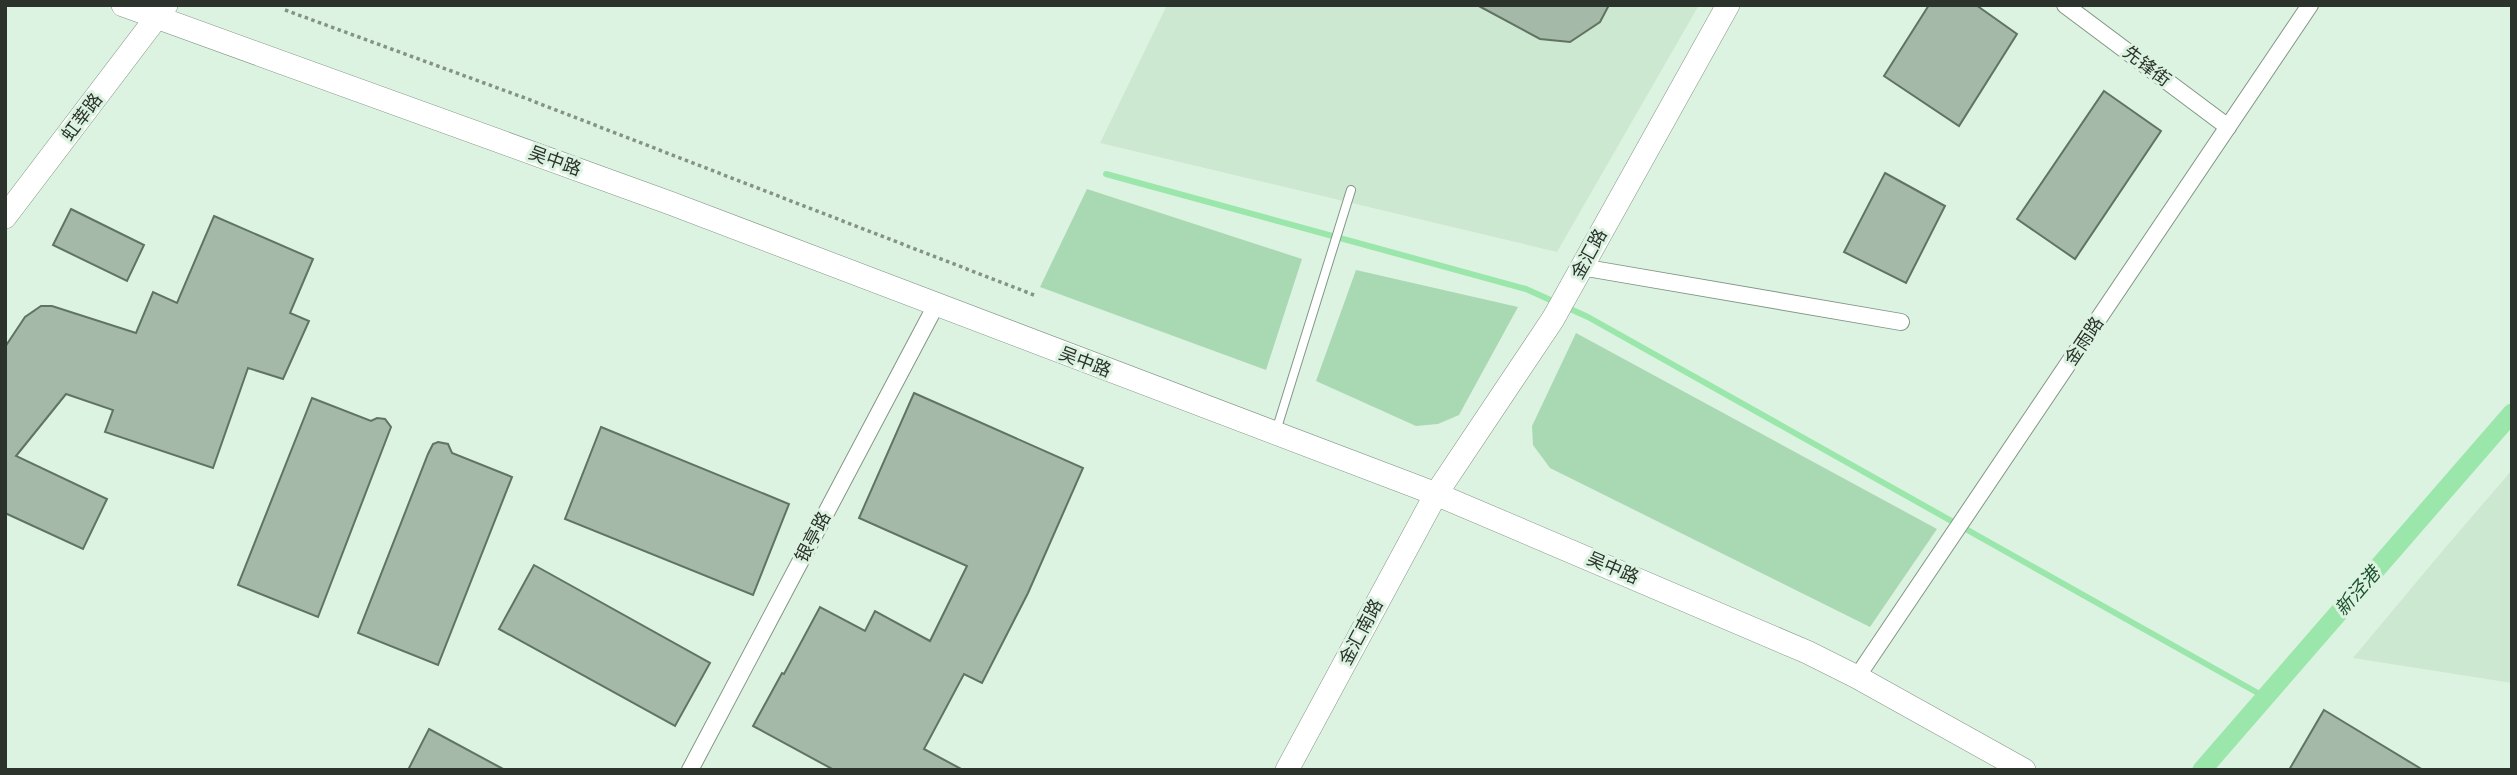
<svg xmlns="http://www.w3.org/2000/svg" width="2517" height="775" font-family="Bitter,'Noto Sans SC',serif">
	<rect width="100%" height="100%" fill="#ddf3e1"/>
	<g fill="#cce8d1">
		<path d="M1167,5H1699L1557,252L1100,143Z"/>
		<path d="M2512,470V683L2353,658L2445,548Z"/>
	</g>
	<g fill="#a9d9b2">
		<path d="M1087,189L1302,259L1266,370L1040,287Z"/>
		<path d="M1356,270L1518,307L1459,415L1438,424L1416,426L1316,381Z"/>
		<path d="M1576,333L1937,529L1870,627L1550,468L1533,445L1532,426Z"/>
	</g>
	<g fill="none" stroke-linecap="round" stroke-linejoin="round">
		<path stroke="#9ae6ab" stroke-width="6" d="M1106,174L1526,289L1588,317L2265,697"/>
		<path stroke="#9ae6ab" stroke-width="19" d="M2202,770L2512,413"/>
	</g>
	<g fill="#a4b9a8" stroke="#617464" stroke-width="2">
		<path d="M1477,5H1609L1600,22L1570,42L1540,39Z"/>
		<path d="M1929,5H1976L2017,34L1959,126L1884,76Z"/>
		<path d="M2104,91L2161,131L2075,259L2017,219Z"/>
		<path d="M1885,173L1945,206L1906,283L1844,252Z"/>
		<path d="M71,209L144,245L127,281L53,245Z"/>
		<path d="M214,216L313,259L290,313L309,321L283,379L248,368L213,468L105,432L113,410L66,394L16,456L107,499L83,549L5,513V347L25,317L41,306H52L136,333L153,292L177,303Z"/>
		<path d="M914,393L1083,468L1028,593L982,683L964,674L924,749L963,770H834L753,726L782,673L784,674L820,607L865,631L875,611L930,641L967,566L859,518Z"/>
		<path d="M312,398L371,421L377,418L385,419L391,427L318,617L238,585Z"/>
		<path d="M601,427L789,504L753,595L565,519Z"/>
		<path d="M438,442L448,444L452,453L512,477L438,665L358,633L428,454L433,444Z"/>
		<path d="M534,565L710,663L675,726L499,629Z"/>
		<path d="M2324,710L2423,770H2289Z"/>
		<path d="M429,729L505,770H408Z"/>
	</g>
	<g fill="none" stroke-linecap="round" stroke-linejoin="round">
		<defs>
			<path id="lane" d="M1276,431L1351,190"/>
			<g id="street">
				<path d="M2065,5L2228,127"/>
				<path d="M1581,267L1901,322"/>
				<path d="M1857,677L2310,5"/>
				<path d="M690,770L936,305"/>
			</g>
			<g id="secondary">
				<path d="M123,5L670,203L1436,494L1807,652L1857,677L2024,770"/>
				<path d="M5,217L166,5"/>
				<path d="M1287,770L1436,494L1553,319L1728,5"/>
			</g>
		</defs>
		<use href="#lane" stroke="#829686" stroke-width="10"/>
		<use href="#street" stroke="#829686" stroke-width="18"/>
		<use href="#secondary" stroke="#829686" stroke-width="24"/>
		<path stroke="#849387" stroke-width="3.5" stroke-dasharray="3.5 3.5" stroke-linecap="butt" d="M285,10L525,98L1034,295"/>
		<use href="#lane" stroke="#fff" stroke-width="8"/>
		<use href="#street" stroke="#fff" stroke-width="16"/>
		<use href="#secondary" stroke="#fff" stroke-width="23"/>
	</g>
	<g text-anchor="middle" stroke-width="6" stroke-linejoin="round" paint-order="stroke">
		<g font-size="18" fill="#2b332c" stroke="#ddf3e1">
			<text transform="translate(2147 66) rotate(37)" y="6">先锋街</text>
			<text transform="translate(82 117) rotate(-53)" y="6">虹莘路</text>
			<text transform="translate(555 161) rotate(20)" y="6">吴中路</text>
			<text transform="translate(1589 254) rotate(-61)" y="6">金汇路</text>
			<text transform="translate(2084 341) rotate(-56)" y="6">金雨路</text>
			<text transform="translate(1085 362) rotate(21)" y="6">吴中路</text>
			<text transform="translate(813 537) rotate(-62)" y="6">银亭路</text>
			<text transform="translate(1613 568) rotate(23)" y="6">吴中路</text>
			<text transform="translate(1361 632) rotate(-62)" y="6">金汇南路</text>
		</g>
		<g font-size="19" font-style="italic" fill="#1c522d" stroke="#ddf3e1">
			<text transform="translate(2357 591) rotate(-49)" y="7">新泾港</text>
		</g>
	</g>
	<rect width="2517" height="775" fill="none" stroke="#2b332c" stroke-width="14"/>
</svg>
